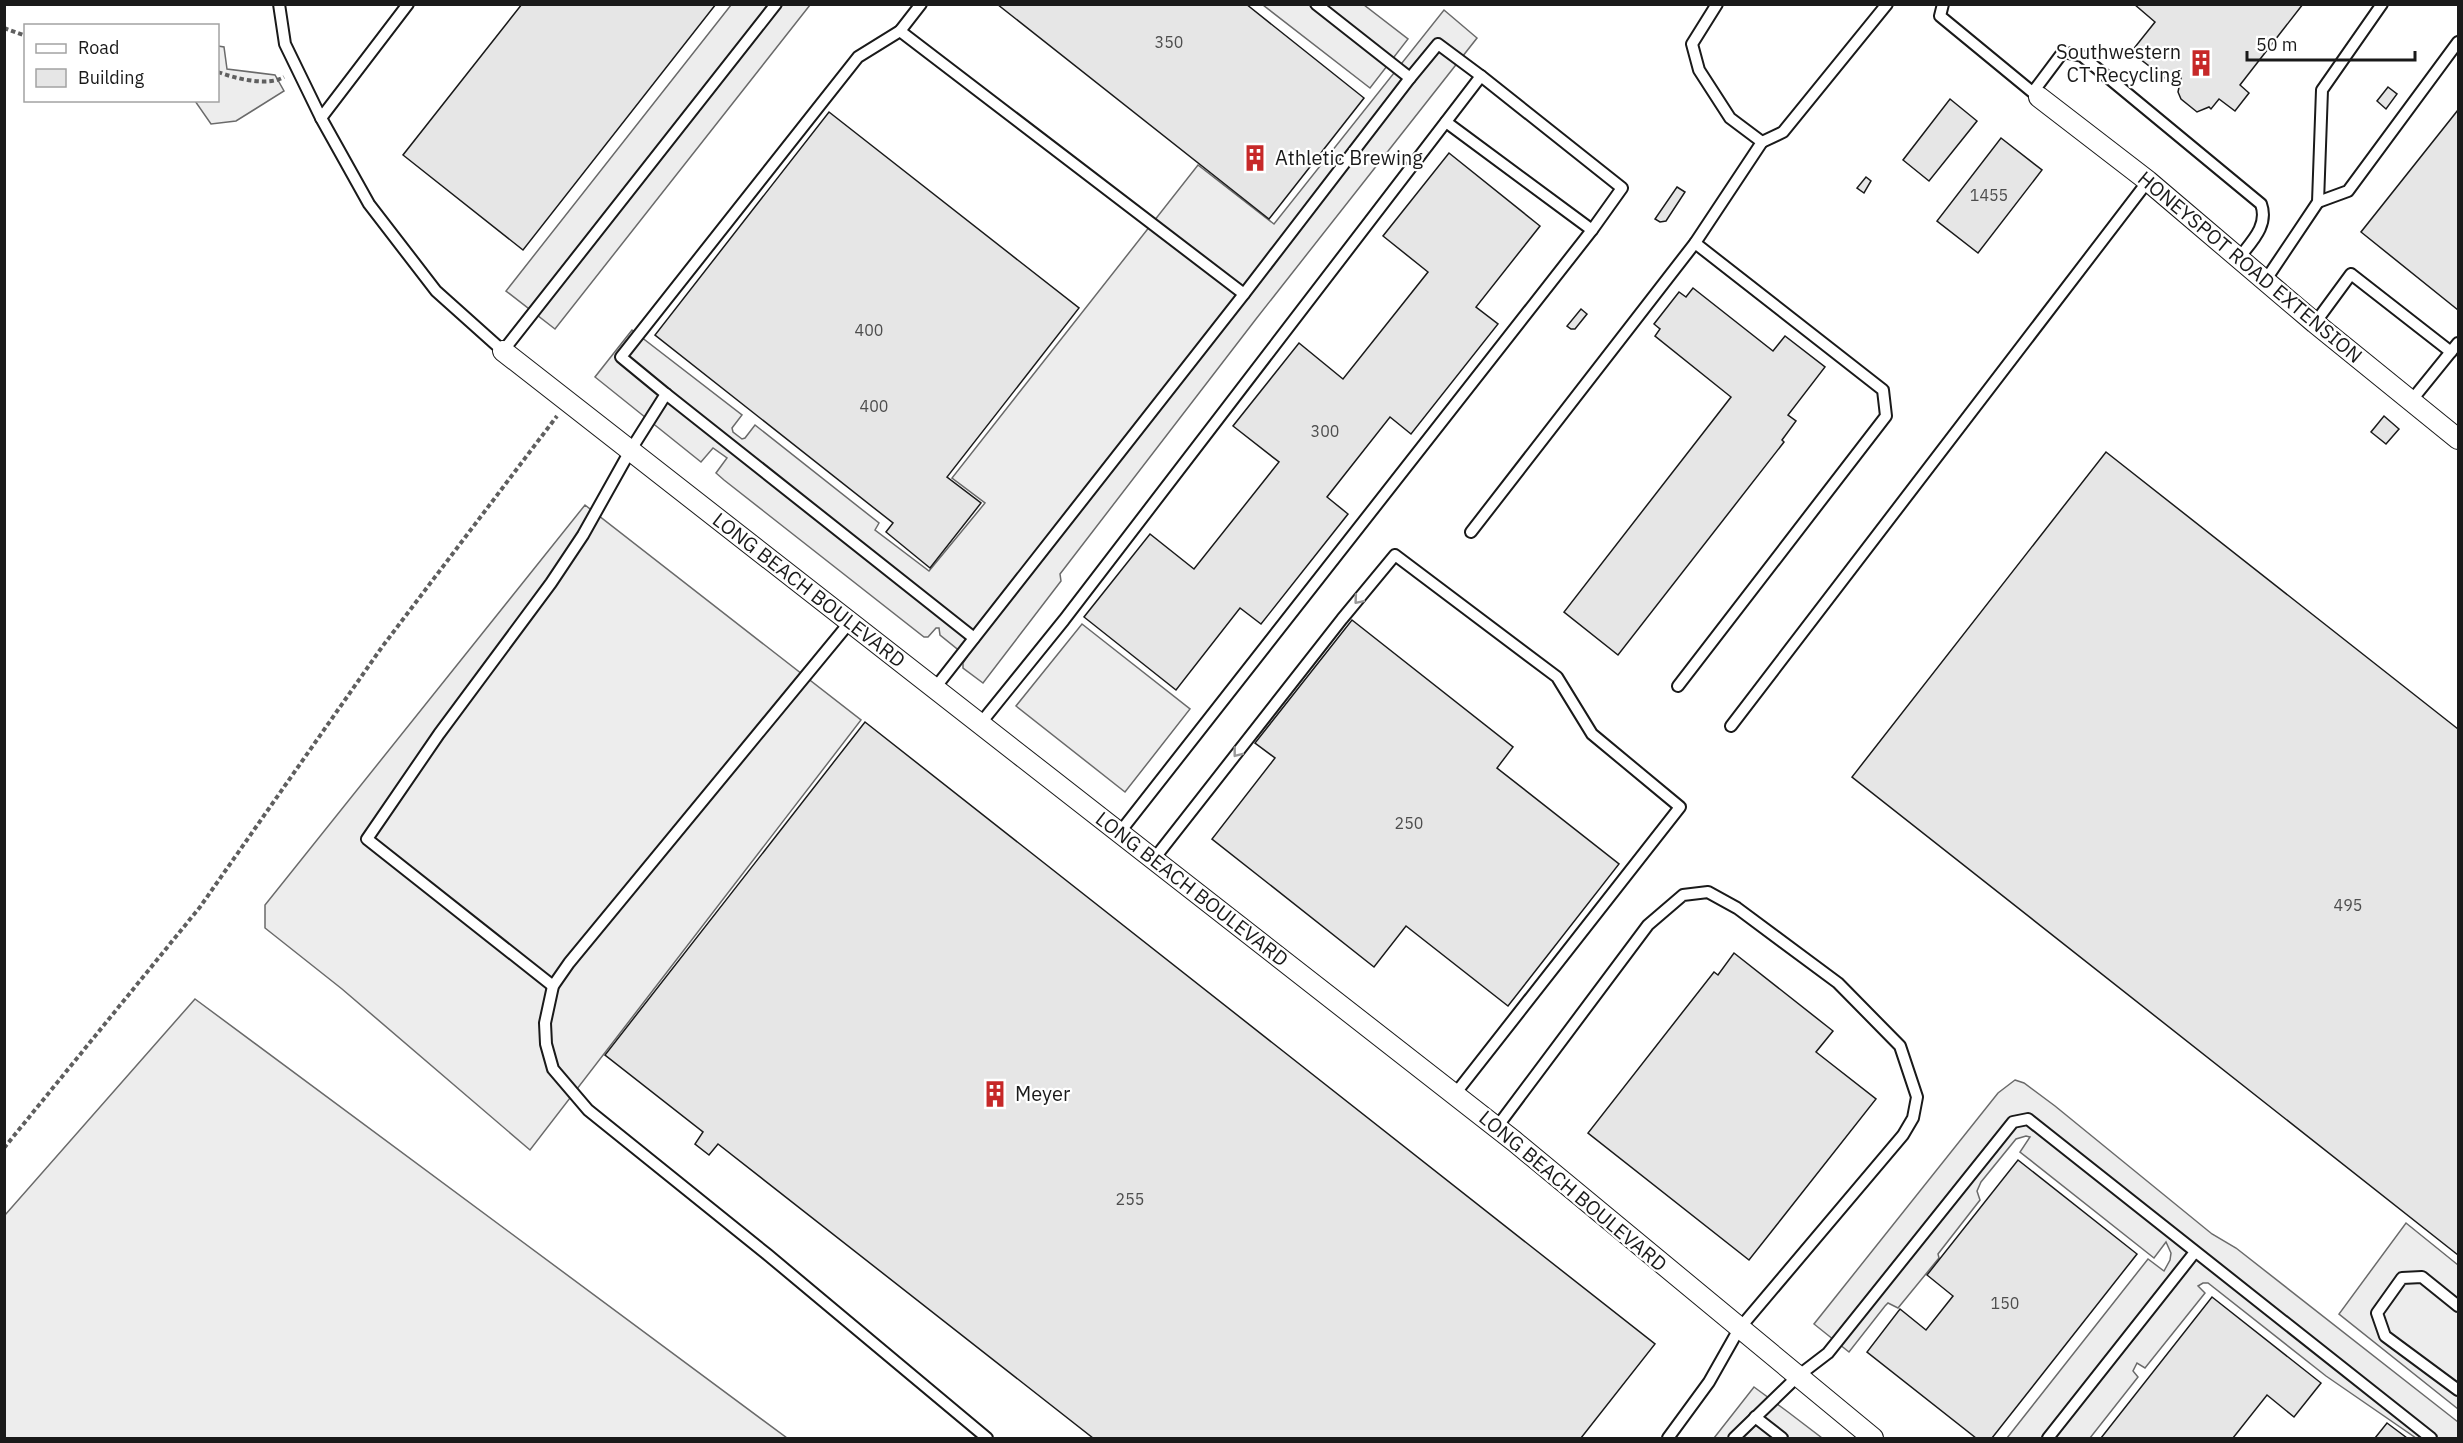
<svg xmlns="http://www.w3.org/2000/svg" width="2463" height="1443" font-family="'IBM Plex Sans',sans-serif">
	<rect width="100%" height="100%" fill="#fff"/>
	<g fill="#ededed" stroke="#6a6a6a" stroke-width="1.5">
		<path d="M731,5H810L555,329L506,291Z"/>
		<path d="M1263,5H1364L1408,39L1370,88Z"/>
		<path d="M1444,10L1477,38L1256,319L1060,574L1061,581L983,683L963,668V663L967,657L940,635L939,628H936L928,637H924L724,480L716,473L727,458L713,448L701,462L595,377L632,330L742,415L732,428L733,432L742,439L745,438L755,425L879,523L875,530L929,571L985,503L952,478L1198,165L1274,224Z"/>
		<path d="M218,46L224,47L227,69L275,75L284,91L236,121L211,124L195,101L218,100Z"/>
		<path d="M585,505L861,720L530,1150L342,989L265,928V905Z"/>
		<path d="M1082,624L1190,709L1125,792L1016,706Z"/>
		<path d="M195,999L787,1438H5V1215Z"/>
		<path d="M2015,1080L2024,1083L2055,1106L2212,1234L2236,1248L2458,1422V1438H2416L2326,1376L2208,1283H2203L2198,1286L2205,1293L2145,1368L2137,1363L2133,1371L2138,1377L2090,1438H2007L2148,1259L2164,1271L2170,1260L2171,1253L2166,1242L2154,1258L2020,1152L2030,1137L2026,1136L2016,1139L1981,1182L1977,1191L1980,1200L1938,1254L1939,1258L1898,1308L1888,1303L1885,1306L1849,1352L1814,1324L1998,1093Z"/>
		<path d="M2406,1223L2458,1265V1409L2339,1314Z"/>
		<path d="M1754,1387L1788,1412L1822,1438H1714Z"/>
	</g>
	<g fill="#e6e6e6" stroke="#1a1a1a" stroke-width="1.5">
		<path d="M522,4H716L523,250L403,155Z"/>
		<path d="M997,4H1246L1364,98L1269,219Z"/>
		<path d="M2303,4L2240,85L2249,93L2235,111L2219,99L2211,109L2209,107L2197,112L2181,99L2178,92L2181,78L2175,74L2170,82L2131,52L2155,22L2134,4Z"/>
		<path d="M2388,87L2397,94L2386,109L2377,101Z"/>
		<path d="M1950,99L1977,121L1929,181L1903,160Z"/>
		<path d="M2458,110V310L2361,232Z"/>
		<path d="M829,112L1079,308L947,477L981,503L930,568L886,532L893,523L655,335Z"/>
		<path d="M2001,138L2042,170L1978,253L1937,221Z"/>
		<path d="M1449,153L1540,226L1476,307L1498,324L1411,434L1390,417L1327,497L1348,514L1261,624L1240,608L1176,690L1084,617L1150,534L1194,569L1279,462L1233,426L1299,343L1343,379L1428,272L1383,236Z"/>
		<path d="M1866,177L1871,181L1864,193L1857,188Z"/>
		<path d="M1677,187L1685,192L1666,221L1660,222L1655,219Z"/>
		<path d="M1693,288L1773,351L1785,336L1825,367L1788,415L1796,421L1782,440L1784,442L1618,655L1564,612L1731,397L1655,336L1660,329L1654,324L1679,292L1686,297Z"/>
		<path d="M1581,309L1587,314L1575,329H1571L1567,326Z"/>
		<path d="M2384,416L2399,429L2386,444L2371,432Z"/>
		<path d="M2106,452L2458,729V1255L1852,777Z"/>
		<path d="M1352,620L1513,747L1497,768L1619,864L1508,1006L1406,926L1374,967L1212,839L1275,758L1255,743Z"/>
		<path d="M865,722L1655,1344L1581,1438H1093L718,1144L709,1155L695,1144L703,1132L605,1055Z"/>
		<path d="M1734,953L1833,1031L1816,1052L1876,1099L1749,1260L1588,1133L1714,972L1718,975Z"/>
		<path d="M2018,1160L2137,1254L1992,1438H1976L1867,1352L1900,1309L1926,1330L1953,1296L1927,1275Z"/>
		<path d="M2212,1297L2321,1383L2294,1417L2267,1395L2233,1438H2101Z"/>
		<path d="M2387,1423L2407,1438H2375Z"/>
	</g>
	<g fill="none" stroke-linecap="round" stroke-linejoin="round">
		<defs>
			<g id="service">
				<path d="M279,4L285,44L321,118L369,204L436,291L503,351L776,4"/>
				<path d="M1943,4L1940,16L2036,95"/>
				<path d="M900,31L1244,294L935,688"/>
				<path d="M1410,78L1438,44L1481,76"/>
				<path d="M2033,92L2063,52L2082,56L2261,204C2269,226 2251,242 2239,258"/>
				<path d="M321,118L408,4"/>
				<path d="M1446,122L1592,230"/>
				<path d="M1762,142L1783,132L1887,4"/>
				<path d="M2318,202L2348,191L2458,42"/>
				<path d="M2265,281L2318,202L2322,90L2382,4"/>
				<path d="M1244,294L1410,78L1316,4"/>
				<path d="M2315,323L2351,274L2451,352"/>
				<path d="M666,394L974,638"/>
				<path d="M2411,401L2458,343"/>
				<path d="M1471,532L1695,243L1762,142L1730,118L1699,70L1692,44L1717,4"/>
				<path d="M850,622L569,963L553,986L545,1023L546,1044L553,1069L588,1110L768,1255L987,1438"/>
				<path d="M1678,686L1886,416L1883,390L1695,243"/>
				<path d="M980,724L1064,620L1481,76L1622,188L1592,230L1120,832"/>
				<path d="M1731,726L2148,181"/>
				<path d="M1154,859L1342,619L1395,555L1557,677L1592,734L1680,807L1455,1094"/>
				<path d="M553,986L367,839L439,734L551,583L583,535L630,451L666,394L621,357L858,57L900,31L921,4"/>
				<path d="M1497,1127L1648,925L1683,895L1708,892L1737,908L1838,983L1900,1046L1917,1097L1913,1118L1903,1135L1739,1329L1709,1382L1668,1438"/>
				<path d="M2458,1306L2422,1277L2402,1278L2377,1313L2385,1336L2458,1390"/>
				<path d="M1755,1417L1782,1438"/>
				<path d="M1734,1438L1798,1376L1828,1353L2013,1122L2028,1119L2431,1438"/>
				<path d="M2048,1438L2195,1252"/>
			</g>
			<g id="minor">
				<path d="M2039,97L2148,181L2315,323L2458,439"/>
				<path d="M503,351L1514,1141L1873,1438"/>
			</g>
		</defs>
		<use href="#service" stroke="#1a1a1a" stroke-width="14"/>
		<use href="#minor" stroke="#1a1a1a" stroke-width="22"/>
		<g stroke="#5f5f5f" stroke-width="4" stroke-dasharray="4.5 3" stroke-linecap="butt">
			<path d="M4,28L26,36"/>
			<path d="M218,72C234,78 267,87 284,77"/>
			<path d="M4,1148L200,907L382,647L557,416"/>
		</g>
		<use href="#service" stroke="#fff" stroke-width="10"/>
		<use href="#minor" stroke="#fff" stroke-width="20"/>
	</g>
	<defs><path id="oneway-chevron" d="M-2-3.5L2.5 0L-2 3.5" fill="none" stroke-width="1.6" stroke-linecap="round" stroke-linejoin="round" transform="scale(1.5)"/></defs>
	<g stroke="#989898">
		<use href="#oneway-chevron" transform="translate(1358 600) rotate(130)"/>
		<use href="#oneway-chevron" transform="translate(1237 753) rotate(128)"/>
	</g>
	<defs>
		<symbol id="building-bare" viewBox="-9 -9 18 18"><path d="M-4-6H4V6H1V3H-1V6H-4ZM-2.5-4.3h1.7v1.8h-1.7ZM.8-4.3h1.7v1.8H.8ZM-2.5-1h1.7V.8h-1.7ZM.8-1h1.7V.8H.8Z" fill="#c62828" stroke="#fff" stroke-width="2.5" paint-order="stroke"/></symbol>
	</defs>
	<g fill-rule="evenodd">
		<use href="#building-bare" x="2182" y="44" width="38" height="38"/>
		<use href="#building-bare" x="1236" y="139" width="38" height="38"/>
		<use href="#building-bare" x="976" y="1075" width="38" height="38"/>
	</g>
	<g text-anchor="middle" stroke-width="4.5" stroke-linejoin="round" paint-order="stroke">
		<g font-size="16" fill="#4d4d4d">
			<text x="1169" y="48">350</text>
			<text x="1989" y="201">1455</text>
			<text x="869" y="336">400</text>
			<text x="874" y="412">400</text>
			<text x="1325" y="437">300</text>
			<text x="1409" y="829">250</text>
			<text x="2348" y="911">495</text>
			<text x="1130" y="1205">255</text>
			<text x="2005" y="1309">150</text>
		</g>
		<g font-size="20" fill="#1a1a1a" stroke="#fff" text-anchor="start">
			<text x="2181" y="59" text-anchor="end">Southwestern<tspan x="2181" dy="23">CT Recycling</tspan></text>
			<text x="1275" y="165">Athletic Brewing</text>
			<text x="1015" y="1101">Meyer</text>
		</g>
		<g font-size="20" fill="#1a1a1a" stroke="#fff">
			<text transform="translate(2250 267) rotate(40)" y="7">HONEYSPOT ROAD EXTENSION</text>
			<text transform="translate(809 590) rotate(38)" y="7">LONG BEACH BOULEVARD</text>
			<text transform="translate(1192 889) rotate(38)" y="7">LONG BEACH BOULEVARD</text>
			<text transform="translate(1573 1191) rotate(40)" y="7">LONG BEACH BOULEVARD</text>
		</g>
	</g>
	<rect width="2463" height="1443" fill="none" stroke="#1a1a1a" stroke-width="12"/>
	<rect x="24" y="24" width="195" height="78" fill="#ffffff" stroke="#a3a3a3" stroke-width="1.5"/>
	<rect x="36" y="44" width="30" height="9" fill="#ffffff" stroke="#a3a3a3" stroke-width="1.5"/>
	<text x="78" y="54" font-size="18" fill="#1a1a1a">Road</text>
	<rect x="36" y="69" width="30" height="18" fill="#e6e6e6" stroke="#a3a3a3" stroke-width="1.5"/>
	<text x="78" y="84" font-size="18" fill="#1a1a1a">Building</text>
	<path d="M2247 51v9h168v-9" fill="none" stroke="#1a1a1a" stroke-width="3"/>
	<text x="2256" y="51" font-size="18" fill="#1a1a1a" stroke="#ffffff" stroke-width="4.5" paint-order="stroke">50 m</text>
</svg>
